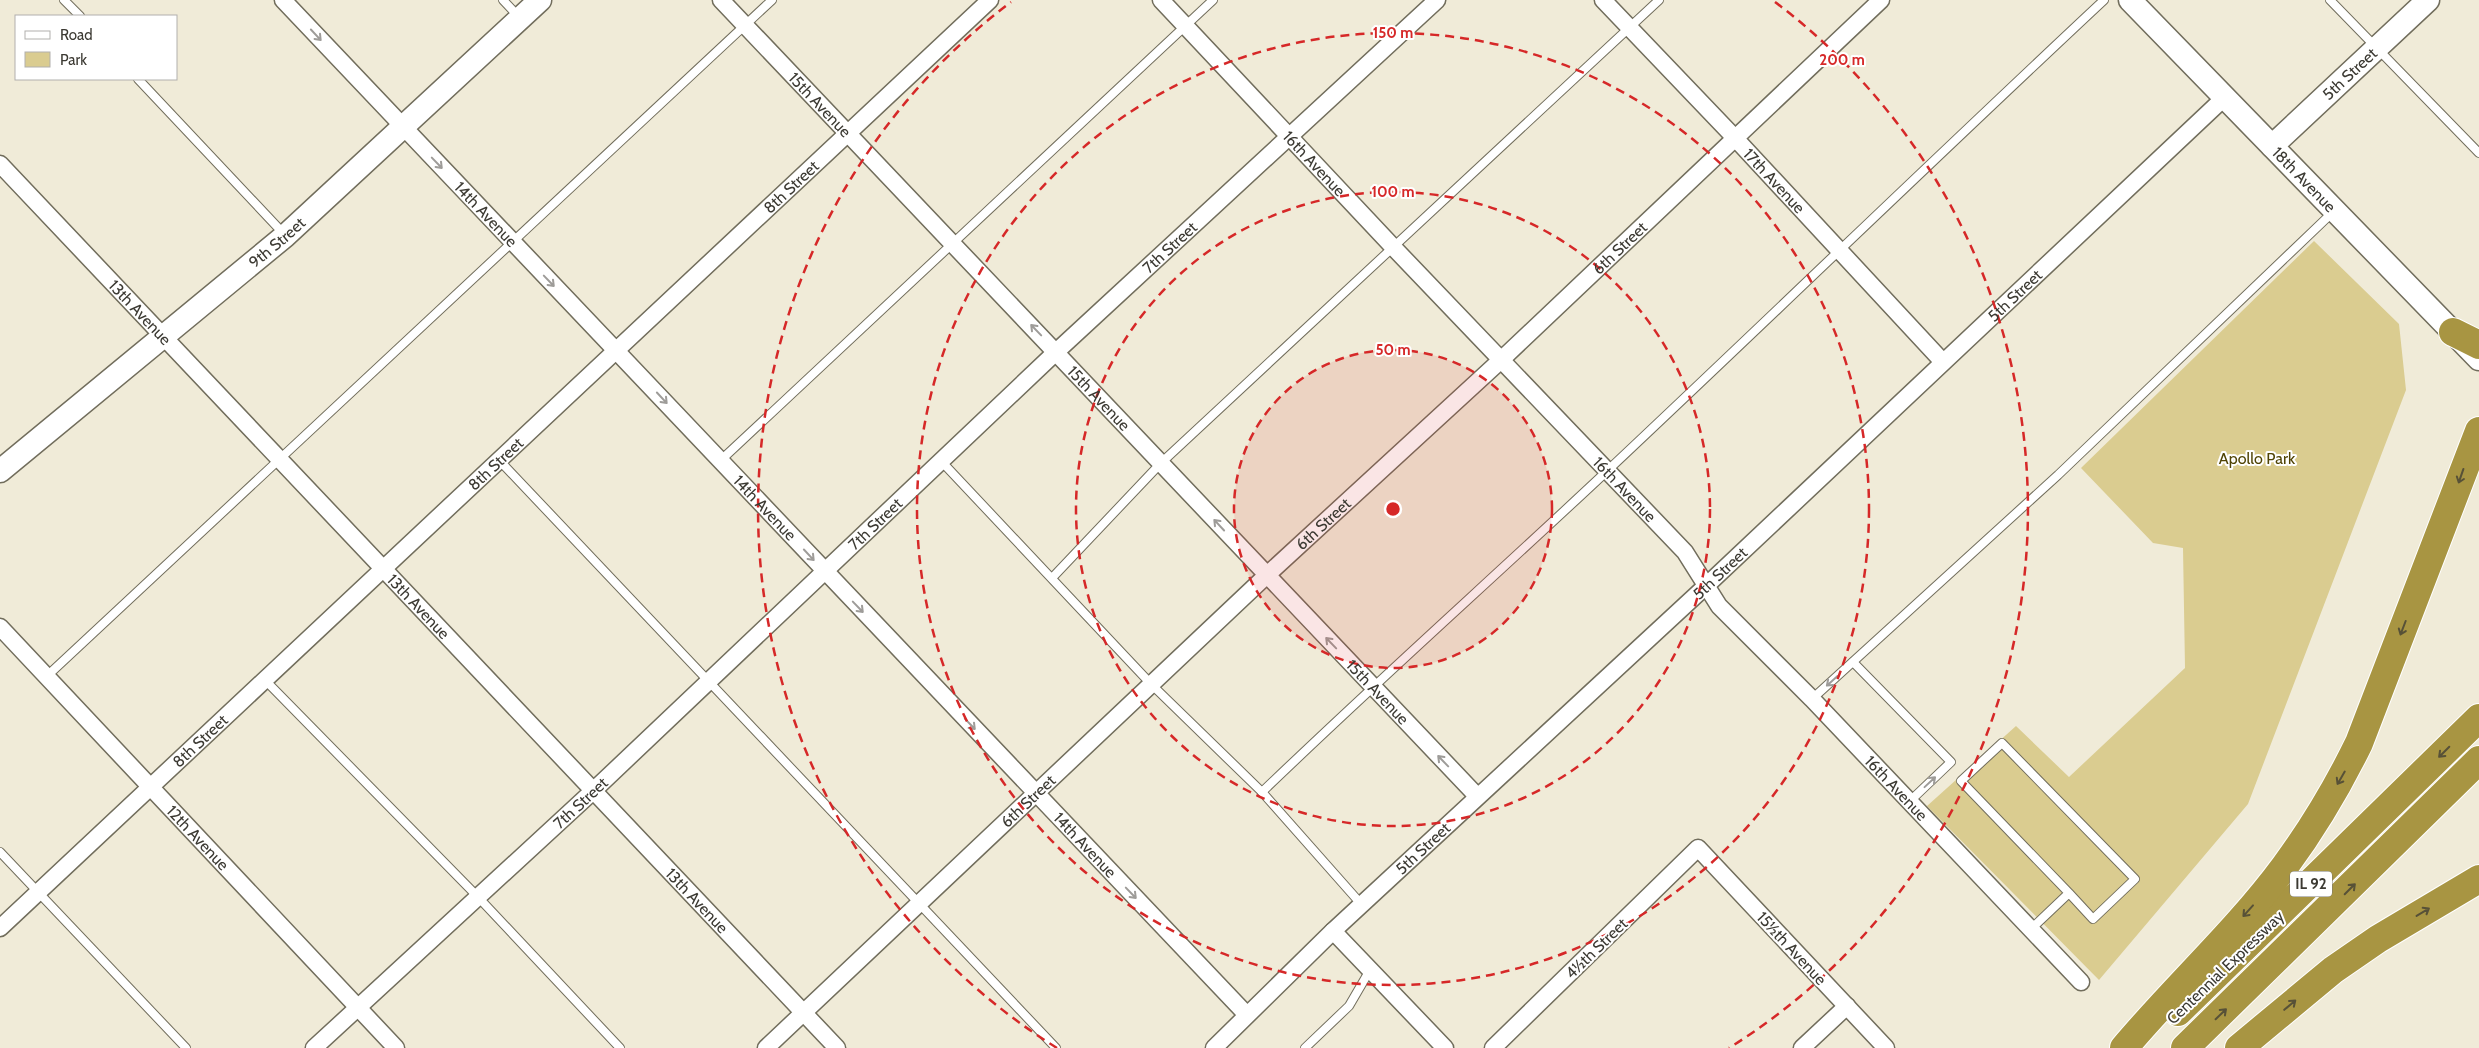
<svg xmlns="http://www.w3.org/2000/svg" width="2479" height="1048" font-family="Cabin,sans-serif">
	<rect width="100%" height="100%" fill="#f0ebd8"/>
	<path fill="#dacc90" d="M2314,241L2399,324L2406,390L2248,804L2099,980L1927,806L2016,726L2069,777L2185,668L2183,548L2153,543L2081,468Z"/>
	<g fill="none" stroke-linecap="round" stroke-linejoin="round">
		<defs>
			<g id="lane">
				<path d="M64,0L80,16"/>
				<path d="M503,0L519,17"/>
				<path d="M2330,0L2479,153"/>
				<path d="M138,79L284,234"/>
				<path d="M499,460L1056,1048"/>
				<path d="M720,461L1213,0"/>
				<path d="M942,462L1151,684L1262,792L1362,905"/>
				<path d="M1052,578L1161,463L1659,0"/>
				<path d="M1853,662L1951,762L1909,802"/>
				<path d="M47,676L772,0"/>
				<path d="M264,679L478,897L620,1048"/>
				<path d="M1812,699L2058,475L2333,212"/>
				<path d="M1262,792C1375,683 1492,579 1606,472C1773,315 1937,156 2104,0"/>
				<path d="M0,852L186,1048"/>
				<path d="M2031,929L2069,893L1961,781L2002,743L2135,879L2093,919L2069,893"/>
				<path d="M1305,1048L1349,1006L1370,970"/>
			</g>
			<g id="street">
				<path id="s1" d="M283,0L1247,1015"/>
				<path id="s2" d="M721,0L1477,796"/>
				<path id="s3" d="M1161,0L1394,248L1685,552L1719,606L1812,699L2081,982"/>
				<path id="s4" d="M1603,0L1735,138L1943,362"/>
				<path id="s5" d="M0,164L837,1048"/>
				<path id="s6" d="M0,627L396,1048"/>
				<path id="s7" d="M0,928L990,0"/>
				<path d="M1333,931L1445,1048"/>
				<path id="s8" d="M314,1048L593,791L1057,351L1437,0"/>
				<path id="s9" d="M766,1048L1267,575L1501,360L1881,0"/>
				<path id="s10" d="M1214,1048L1333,931L1707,585L2224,98"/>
				<path d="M1493,1048L1698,848L1886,1048"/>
				<path d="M1802,1048L1847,1006"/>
			</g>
			<g id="secondary">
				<path id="s11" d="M2130,0L2479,359"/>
				<path id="s12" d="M2272,146L2428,0"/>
				<path id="s13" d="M0,471L285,236L540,0"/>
			</g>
			<g id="highway">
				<path d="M2453,332L2479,345"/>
				<path d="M2178,1012L2479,718"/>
				<path d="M2124,1048C2176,986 2237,931 2285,866C2313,828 2338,786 2359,743L2479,431"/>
				<path d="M2185,1048L2479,760"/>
				<path d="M2239,1048L2333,970L2378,939L2479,879"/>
			</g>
		</defs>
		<use href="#lane" stroke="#716d5c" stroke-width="10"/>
		<use href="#street" stroke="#716d5c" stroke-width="19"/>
		<use href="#secondary" stroke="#716d5c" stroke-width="25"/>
		<use href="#highway" stroke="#fff" stroke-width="30"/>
		<use href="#lane" stroke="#fff" stroke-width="8"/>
		<use href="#street" stroke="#fff" stroke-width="16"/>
		<use href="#secondary" stroke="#fff" stroke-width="22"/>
		<use href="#highway" stroke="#a89542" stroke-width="28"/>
	</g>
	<defs><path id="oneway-shaft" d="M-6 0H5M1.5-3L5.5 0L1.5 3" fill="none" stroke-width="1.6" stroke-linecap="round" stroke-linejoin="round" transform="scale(1.25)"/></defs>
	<g stroke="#9e9c99">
		<use href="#oneway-shaft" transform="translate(316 35) rotate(47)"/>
		<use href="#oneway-shaft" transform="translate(437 163) rotate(46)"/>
		<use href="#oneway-shaft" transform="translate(549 281) rotate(46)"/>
		<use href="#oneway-shaft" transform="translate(1036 330) rotate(-134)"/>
		<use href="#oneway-shaft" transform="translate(662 398) rotate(47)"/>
		<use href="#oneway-shaft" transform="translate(1219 525) rotate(-133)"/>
		<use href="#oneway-shaft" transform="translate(809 555) rotate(47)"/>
		<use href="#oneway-shaft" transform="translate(858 607) rotate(46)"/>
		<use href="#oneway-shaft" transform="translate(1331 643) rotate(-134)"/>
		<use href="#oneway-shaft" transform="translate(1832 681) rotate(138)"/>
		<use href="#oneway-shaft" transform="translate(970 724) rotate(46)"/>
		<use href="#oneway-shaft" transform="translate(1443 761) rotate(-134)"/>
		<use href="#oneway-shaft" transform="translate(1930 782) rotate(-43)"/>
		<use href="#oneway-shaft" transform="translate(1131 893) rotate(46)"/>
	</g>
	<g stroke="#575137">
		<use href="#oneway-shaft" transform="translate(2461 476) rotate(109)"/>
		<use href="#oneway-shaft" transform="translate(2403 628) rotate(111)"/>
		<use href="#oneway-shaft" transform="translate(2444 752) rotate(135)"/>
		<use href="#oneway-shaft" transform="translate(2341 778) rotate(120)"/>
		<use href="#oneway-shaft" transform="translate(2350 889) rotate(-45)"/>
		<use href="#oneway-shaft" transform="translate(2248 911) rotate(132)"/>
		<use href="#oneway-shaft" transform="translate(2423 912) rotate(-31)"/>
		<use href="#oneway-shaft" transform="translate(2290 1005) rotate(-40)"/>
		<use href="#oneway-shaft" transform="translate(2221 1014) rotate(-44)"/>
	</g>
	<circle cx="1393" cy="509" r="159" fill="#d62828" fill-opacity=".12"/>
	<g fill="none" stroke="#d62828" stroke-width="2.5" stroke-dasharray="9 6">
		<circle cx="1393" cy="509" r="159"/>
		<circle cx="1393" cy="509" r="317"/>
		<circle cx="1393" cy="509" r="476"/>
		<path d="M1057 1048A635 635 0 0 1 1011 2M1775 2A635 635 0 0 1 1729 1048"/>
	</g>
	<g text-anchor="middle" stroke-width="4" stroke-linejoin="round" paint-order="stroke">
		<rect fill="#fff" stroke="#767570" stroke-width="1" x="2290" y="871.5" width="42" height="25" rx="4"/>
		<g font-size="15" font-weight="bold" fill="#3c3a33">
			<text x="2311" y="889">IL 92</text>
		</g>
		<g font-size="16" fill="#3c3a33" stroke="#fff">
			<text dy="6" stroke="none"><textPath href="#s12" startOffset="106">5th Street</textPath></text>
			<text dy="6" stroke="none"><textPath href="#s2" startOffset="144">15th Avenue</textPath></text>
			<text dy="6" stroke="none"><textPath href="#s3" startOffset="224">16th Avenue</textPath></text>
			<text dy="6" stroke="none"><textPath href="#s4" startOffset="249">17th Avenue</textPath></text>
			<text dy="6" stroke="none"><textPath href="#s11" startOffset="250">18th Avenue</textPath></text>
			<text dy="6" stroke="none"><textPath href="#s7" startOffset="1084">8th Street</textPath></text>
			<text dy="6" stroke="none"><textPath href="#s1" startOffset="295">14th Avenue</textPath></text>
			<text dy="6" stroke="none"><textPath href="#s13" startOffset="359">9th Street</textPath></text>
			<text dy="6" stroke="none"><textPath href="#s8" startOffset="1172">7th Street</textPath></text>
			<text dy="6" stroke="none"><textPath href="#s9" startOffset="1170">6th Street</textPath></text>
			<text dy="6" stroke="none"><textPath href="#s10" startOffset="1099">5th Street</textPath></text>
			<text dy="6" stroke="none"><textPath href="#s5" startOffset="204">13th Avenue</textPath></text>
			<text dy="6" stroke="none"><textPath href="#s2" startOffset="549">15th Avenue</textPath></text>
			<text dy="6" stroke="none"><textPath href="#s7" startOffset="679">8th Street</textPath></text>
			<text dy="6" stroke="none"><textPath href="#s3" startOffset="674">16th Avenue</textPath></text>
			<text dy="6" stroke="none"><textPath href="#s1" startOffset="700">14th Avenue</textPath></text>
			<text dy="6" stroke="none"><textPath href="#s8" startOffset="768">7th Street</textPath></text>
			<text dy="6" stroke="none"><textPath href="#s9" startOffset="765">6th Street</textPath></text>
			<text dy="6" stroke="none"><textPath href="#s10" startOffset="694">5th Street</textPath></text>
			<text dy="6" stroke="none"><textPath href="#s5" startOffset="609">13th Avenue</textPath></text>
			<text dy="6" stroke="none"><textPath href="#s2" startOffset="954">15th Avenue</textPath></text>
			<text dy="6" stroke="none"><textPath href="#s7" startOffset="274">8th Street</textPath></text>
			<text dy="6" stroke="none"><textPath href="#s3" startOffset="1079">16th Avenue</textPath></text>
			<text dy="6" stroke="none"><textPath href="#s9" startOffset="360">6th Street</textPath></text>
			<text dy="6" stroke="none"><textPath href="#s8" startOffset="362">7th Street</textPath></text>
			<text dy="6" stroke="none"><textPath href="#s6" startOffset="289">12th Avenue</textPath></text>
			<text dy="6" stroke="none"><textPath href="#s1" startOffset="1165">14th Avenue</textPath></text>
			<text dy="6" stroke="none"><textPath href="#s10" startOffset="289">5th Street</textPath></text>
			<text dy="6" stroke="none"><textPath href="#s5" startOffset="1014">13th Avenue</textPath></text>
			<text transform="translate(1596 948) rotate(-44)" y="6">4½th Street</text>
			<text transform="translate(1792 948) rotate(47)" y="6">15½th Avenue</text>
			<text transform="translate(2225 967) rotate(-44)" y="6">Centennial Expressway</text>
		</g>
		<g font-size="16" fill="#504405" stroke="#fff">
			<text x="2257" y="464">Apollo Park</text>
		</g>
	</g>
	<circle cx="1393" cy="509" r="8" fill="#d62828" stroke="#fff" stroke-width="2.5"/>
	<g font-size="15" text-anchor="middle" font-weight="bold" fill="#d62828" stroke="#fff" stroke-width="4" stroke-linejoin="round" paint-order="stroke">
		<text x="1393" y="38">150 m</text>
		<text x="1842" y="65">200 m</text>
		<text x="1393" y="197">100 m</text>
		<text x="1393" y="355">50 m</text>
	</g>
	<rect x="15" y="15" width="162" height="65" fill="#ffffff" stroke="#b1b0ad"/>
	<rect x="25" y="31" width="25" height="8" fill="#ffffff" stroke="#b1b0ad"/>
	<text x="60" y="40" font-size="15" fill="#3c3a33">Road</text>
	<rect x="25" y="52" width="25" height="15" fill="#dacc90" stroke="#b1b0ad"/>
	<text x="60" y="65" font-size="15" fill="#3c3a33">Park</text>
</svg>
